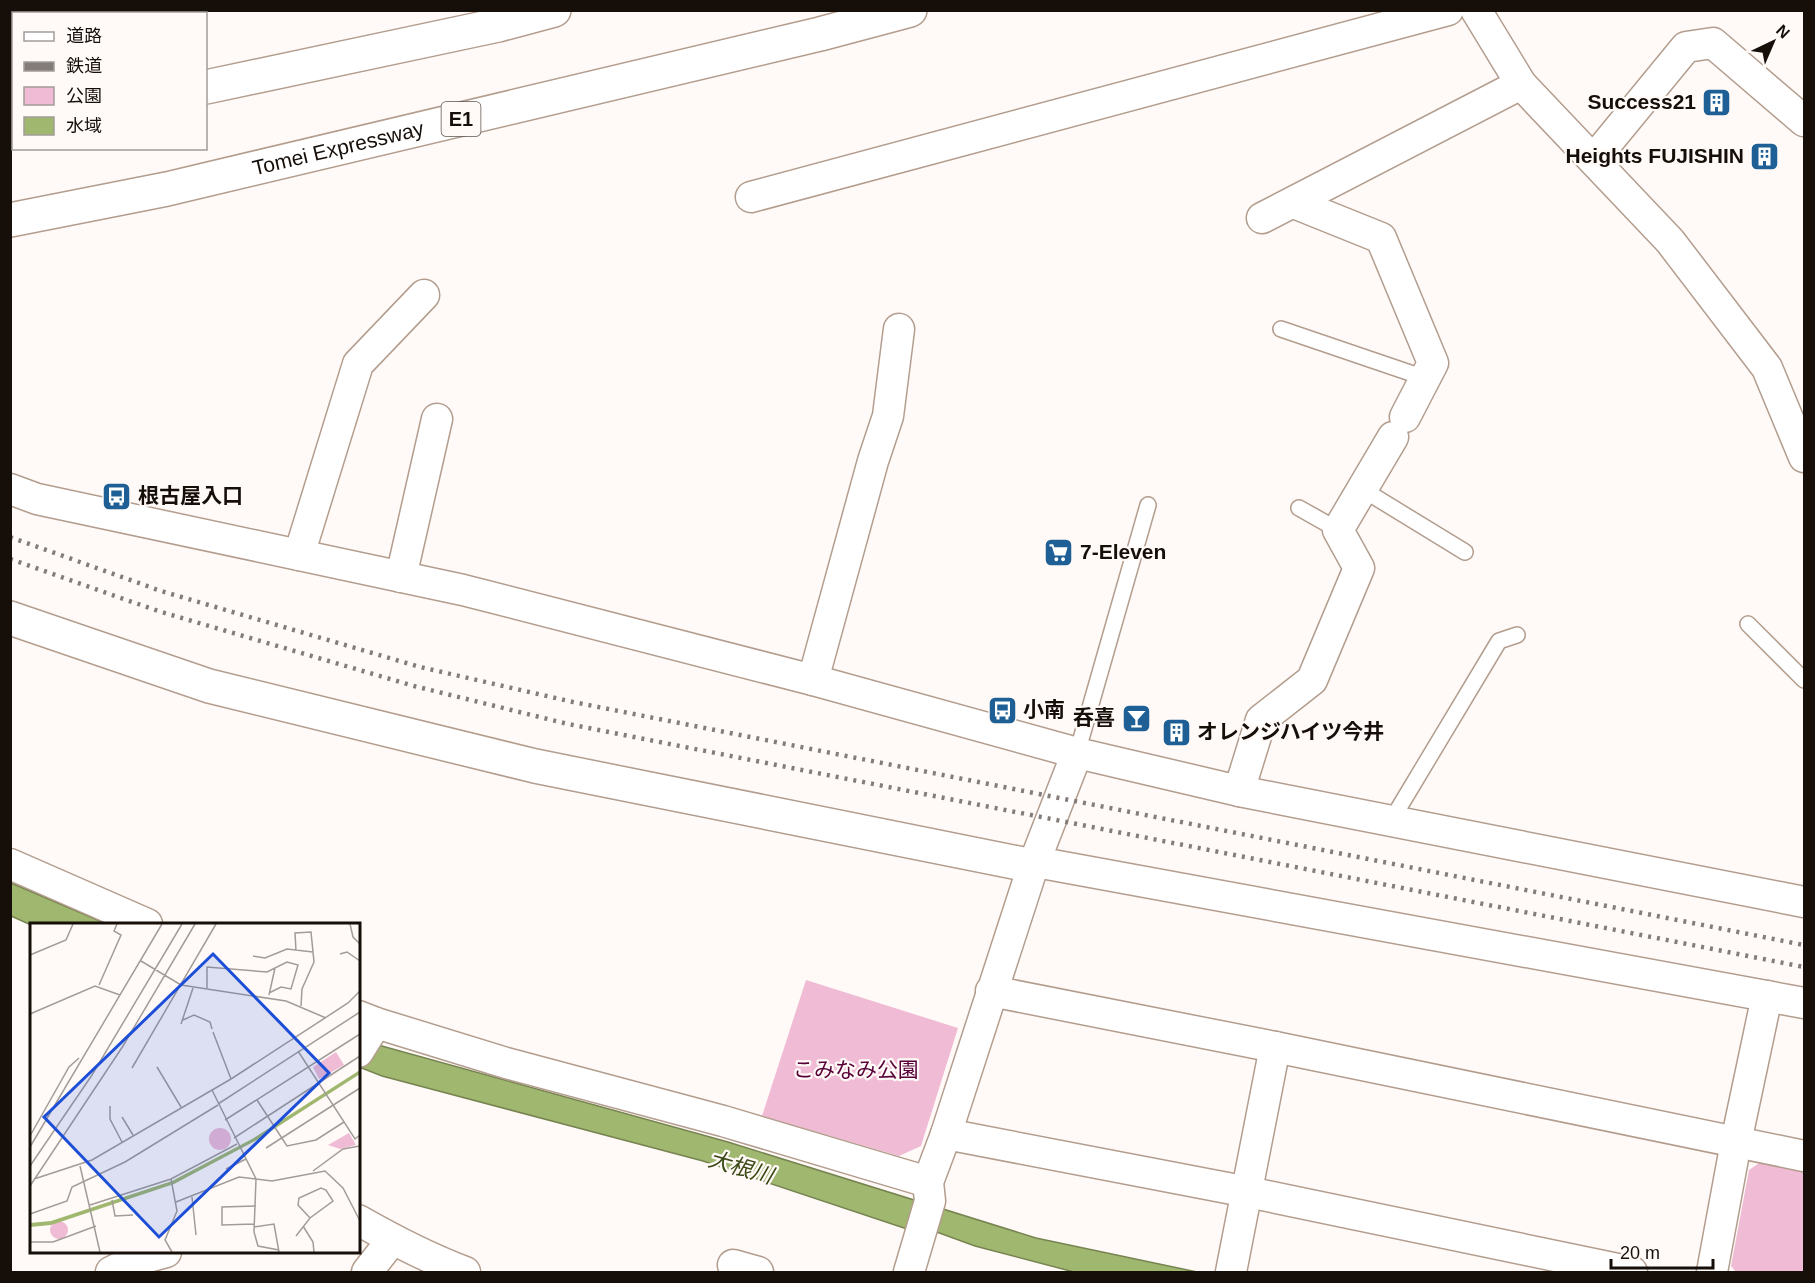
<svg xmlns="http://www.w3.org/2000/svg" width="1815" height="1283" font-family="Arial,'Noto Sans JP',sans-serif">
	<rect width="100%" height="100%" fill="#fffaf7"/>
	<g fill="#f0bbd4">
		<path d="M806,980L958,1028L921,1146L899,1156L762,1116Z"/>
		<path d="M1762,1161L1804,1170V1272H1736L1731,1266L1749,1170Z"/>
	</g>
	<g fill="#a0b770" stroke="#778451" stroke-width="1.5">
		<path d="M10,883H11L107,924L31,925L11,916Z"/>
		<path d="M359,1037L371,1043L728,1142L1036,1238L1197,1272H1074L975,1246L934,1231L907,1229L703,1161L382,1076L359,1067Z"/>
	</g>
	<g fill="none" stroke-linecap="round" stroke-linejoin="round">
		<defs>
			<g id="service">
				<path d="M1281,329L1425,378"/>
				<path d="M1362,489L1465,552"/>
				<path d="M1299,508L1338,530"/>
				<path d="M1748,624L1804,680"/>
				<path d="M1077,753L1148,505"/>
				<path d="M1391,821L1499,641L1517,635"/>
			</g>
			<g id="minor">
				<path d="M1476,10L1521,84L1670,241L1767,368L1804,457"/>
				<path d="M1594,159L1686,47L1713,43L1804,121"/>
				<path d="M751,197L1448,10"/>
				<path d="M1294,203L1381,238L1433,363L1405,417"/>
				<path d="M1262,218L1521,84"/>
				<path d="M10,489L37,499L463,590L813,680L1077,753L1239,791L1804,902"/>
				<path d="M299,555L358,364L424,295"/>
				<path d="M401,577L437,419"/>
				<path d="M813,680L873,461L888,416L899,329"/>
				<path d="M1239,791L1261,720L1312,680L1359,568L1338,530L1393,437"/>
				<path d="M1036,862L1804,1003"/>
				<path d="M10,864L147,924"/>
				<path d="M991,991L1275,1047L1804,1156"/>
				<path d="M358,1016L376,1023L506,1063L723,1121L928,1182"/>
				<path d="M358,1052L376,1023"/>
				<path d="M946,1134L1248,1192L1632,1272"/>
				<path d="M358,1220C393,1240 428,1258 465,1272"/>
				<path d="M733,1265L758,1272"/>
				<path d="M111,1272L133,1261L166,1252"/>
				<path d="M367,1272L392,1240"/>
				<path d="M909,1272L930,1201L928,1182L946,1134L1033,866L1077,753"/>
				<path d="M1231,1272L1275,1047"/>
				<path d="M1712,1272L1736,1142L1767,996"/>
			</g>
			<g id="tertiary">
				<path d="M69,14L78,10"/>
				<path d="M10,33L14,32"/>
				<path d="M10,618L209,686L535,766L1033,866"/>
			</g>
			<g id="motorway">
				<path d="M206,87L498,25L554,10"/>
				<path d="M10,129L14,128"/>
				<path id="s1" d="M10,220L167,189L820,34L910,10"/>
			</g>
		</defs>
		<use href="#service" stroke="#b39d8e" stroke-width="18"/>
		<use href="#minor" stroke="#b39d8e" stroke-width="33"/>
		<use href="#tertiary" stroke="#b39d8e" stroke-width="36"/>
		<use href="#motorway" stroke="#b39d8e" stroke-width="36"/>
		<use href="#service" stroke="#fff" stroke-width="15"/>
		<use href="#minor" stroke="#fff" stroke-width="30"/>
		<use href="#tertiary" stroke="#fff" stroke-width="33"/>
		<use href="#motorway" stroke="#fff" stroke-width="33"/>
		<g stroke="#837c78" stroke-width="4.5" stroke-dasharray="3 6" stroke-linecap="butt">
			<path d="M10,537L161,591L420,667L573,702L1804,945"/>
			<path d="M10,559L158,611L414,686L568,724L1804,967"/>
		</g>
	</g>
	<defs>
		<symbol id="building-square" viewBox="-11 -11 22 22"><rect x="-9" y="-9" width="18" height="18" rx="4" fill="#1e6095" stroke="#fffaf7"/><path d="M-4-6H4V6H1V3H-1V6H-4ZM-2.5-4.3h1.7v1.8h-1.7ZM.8-4.3h1.7v1.8H.8ZM-2.5-1h1.7V.8h-1.7ZM.8-1h1.7V.8H.8Z" fill="#fff"/></symbol>
		<symbol id="bus-square" viewBox="-11 -11 22 22"><rect x="-9" y="-9" width="18" height="18" rx="4" fill="#1e6095" stroke="#fffaf7"/><path d="M-5-6H5V4H4V6H2V4H-2V6H-4V4H-5ZM-3.5-4V0h7V-4ZM-3.5 1.2v1.5H-2V1.2ZM2 1.2v1.5H3.5V1.2Z" fill="#fff"/></symbol>
		<symbol id="supermarket-square" viewBox="-11 -11 22 22"><rect x="-9" y="-9" width="18" height="18" rx="4" fill="#1e6095" stroke="#fffaf7"/><path d="M-6-5.5h2.5l.6 2H6L4.5 2H-2.5L-4.4-4H-6ZM-1.5 3.2a1.3 1.3 0 1 0 .1 0ZM3 3.2a1.3 1.3 0 1 0 .1 0Z" fill="#fff"/></symbol>
		<symbol id="bar-square" viewBox="-11 -11 22 22"><rect x="-9" y="-9" width="18" height="18" rx="4" fill="#1e6095" stroke="#fffaf7"/><path d="M-6-5H6L.8 .8V4.5H3.5V6h-7V4.5H-.8V.8Z" fill="#fff"/></symbol>
	</defs>
	<g fill-rule="evenodd">
		<use href="#building-square" x="1700" y="86" width="33" height="33"/>
		<use href="#building-square" x="1748" y="140" width="33" height="33"/>
		<use href="#bus-square" x="100" y="480" width="33" height="33"/>
		<use href="#supermarket-square" x="1042" y="536" width="33" height="33"/>
		<use href="#bus-square" x="986" y="694" width="33" height="33"/>
		<use href="#bar-square" x="1120" y="702" width="33" height="33"/>
		<use href="#building-square" x="1160" y="716" width="33" height="33"/>
	</g>
	<g text-anchor="middle" stroke-width="4.5" stroke-linejoin="round" paint-order="stroke">
		<rect fill="#fffaf7" stroke="#5c5550" stroke-width="1.5" x="441.5" y="102" width="39" height="34" rx="4.5"/>
		<g font-size="20" font-weight="bold" fill="#160e09">
			<text x="461" y="126">E1</text>
		</g>
		<g font-size="21" font-weight="bold" fill="#160e09" stroke="#fffaf7" text-anchor="start">
			<text x="1696" y="109" text-anchor="end">Success21</text>
			<text x="1744" y="163" text-anchor="end">Heights FUJISHIN</text>
			<text x="138" y="503">根古屋入口</text>
			<text x="1080" y="559">7-Eleven</text>
			<text x="1023" y="717">小南</text>
			<text x="1115" y="725" text-anchor="end">呑喜</text>
			<text x="1197" y="739">オレンジハイツ今井</text>
		</g>
		<g font-size="21" fill="#160e09" stroke="#fffaf7">
			<text dy="7" stroke="none"><textPath href="#s1" startOffset="336">Tomei Expressway</textPath></text>
		</g>
		<g font-size="21" fill="#570038" stroke="#fffaf7">
			<text x="856" y="1077">こみなみ公園</text>
		</g>
		<g font-size="22" font-style="italic" fill="#3c4a17" stroke="#fffaf7">
			<text transform="translate(741 1167) rotate(16)" y="8">大根川</text>
		</g>
	</g>
	<g transform="translate(30 923)">
		<rect width="330" height="330" fill="#fffaf7"/>
		<path d="M306,129L314,142L289,156L283,144ZM179 216a11 11 0 1 1 22 0a11 11 0 1 1-22 0ZM319,210L326,222L310,226L298,222ZM20 307a9 9 0 1 1 18 0a9 9 0 1 1-18 0Z" fill="#f0bbd4"/>
		<path d="M330,147V151L227,217L144,261L21,302L0,304V300L21,298L142,258L222,216Z" fill="#a0b770"/>
		<path fill="none" stroke="#a29c98" stroke-width="1.5" d="M320,1L323,14L330,21M266,28L265,10L281,9L284,39L272,66L271,83M310,31L317,29L330,38M0,32L36,17L43,1M223,33L235,35L257,26L283,29M111,38L151,62L256,78L296,95M69,62L91,12L84,8L87,1M177,65V44L237,49L257,39L268,42L261,66L251,64L239,70M239,72L245,45M0,91L65,63L90,72M153,97L164,92L180,99L182,106M151,101L163,65M183,109L201,156M268,128L325,216L330,212M127,144L151,184M102,145L186,1M182,167L226,256L224,309L228,323L249,327M227,177L257,223L286,217L314,199M188,181L330,89M80,183V196L92,219M92,194L103,212M195,197L330,111M0,213L39,144L49,135M204,215L330,133M0,224L132,1M236,225L330,165M0,243L62,152L152,1M50,243L70,329M196,246L216,236M283,248L313,226L330,223M4,256L62,237L201,156L318,80L330,68M141,256L147,288L135,317L142,329M0,263L93,123L165,1M162,274L166,312M82,277L85,293L103,292M146,279L209,254L242,258L295,248L313,265L330,298M60,282L141,256L207,221M0,291L37,278L42,264L95,239L188,182M224,301L192,302V284L226,283M273,303L283,319L284,329M224,304L244,301L249,329M266,313L280,295L303,278L296,267L291,265L269,275L268,282L280,295M0,319H23L66,303"/>
		<path fill="#1d4ed8" fill-opacity="0.15" stroke="#1d4ed8" stroke-width="3" d="M183,31L299,150L129,314L14,194Z"/>
		<rect width="330" height="330" fill="none" stroke="#160e09" stroke-width="3"/>
	</g>
	<rect width="1815" height="1283" fill="none" stroke="#160e09" stroke-width="24"/>
	<rect x="12" y="12" width="195" height="138" fill="#fffaf7" stroke="#a29c98" stroke-width="1.5"/>
	<rect x="24" y="32" width="30" height="9" fill="#ffffff" stroke="#a29c98" stroke-width="1.5"/>
	<text x="66" y="42" font-size="18" fill="#160e09">道路</text>
	<rect x="24" y="62" width="30" height="9" fill="#837c78" stroke="#a29c98" stroke-width="1.5"/>
	<text x="66" y="72" font-size="18" fill="#160e09">鉄道</text>
	<rect x="24" y="87" width="30" height="18" fill="#f0bbd4" stroke="#a29c98" stroke-width="1.5"/>
	<text x="66" y="102" font-size="18" fill="#160e09">公園</text>
	<rect x="24" y="117" width="30" height="18" fill="#a0b770" stroke="#a29c98" stroke-width="1.5"/>
	<text x="66" y="132" font-size="18" fill="#160e09">水域</text>
	<g transform="translate(1773 42) rotate(44)" stroke="#fffaf7" stroke-width="4.5" paint-order="stroke">
	<path d="M0-4.5L10 22L0 15L-10 22Z" fill="#160e09"/>
	<text y="-9" font-size="16" font-weight="bold" text-anchor="middle" fill="#160e09">N</text>
	</g>
	<path d="M1611 1259v9h102v-9" fill="none" stroke="#160e09" stroke-width="3"/>
	<text x="1620" y="1259" font-size="18" fill="#160e09" stroke="#fffaf7" stroke-width="4.5" paint-order="stroke">20 m</text>
</svg>
